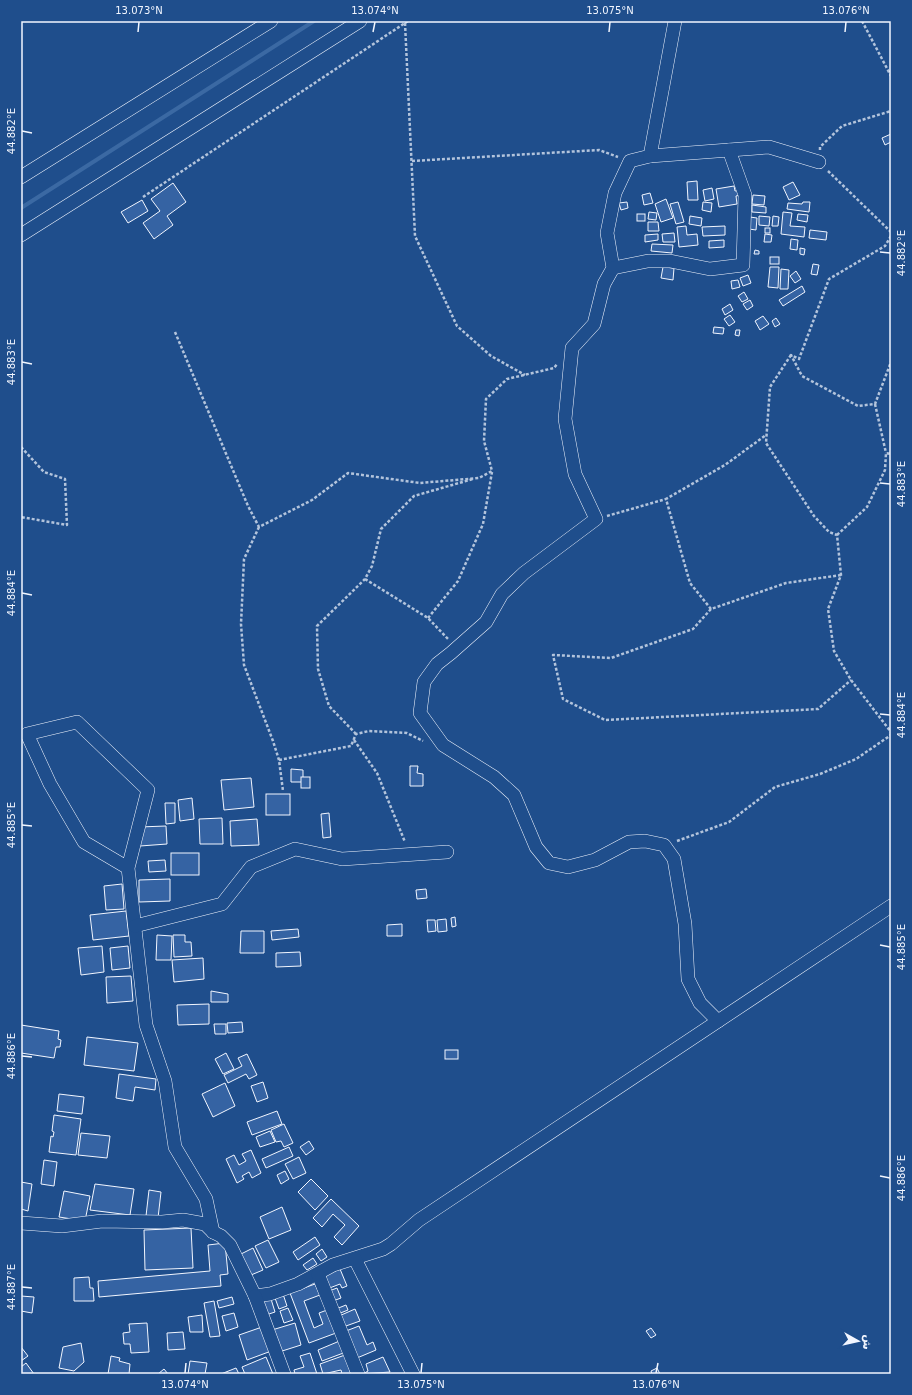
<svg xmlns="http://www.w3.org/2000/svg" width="912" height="1395" font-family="'DejaVu Sans',Vazirmatn,sans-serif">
	<rect width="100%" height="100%" fill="#1f4e8c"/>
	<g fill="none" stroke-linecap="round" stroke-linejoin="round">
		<path stroke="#3b69a3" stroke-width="4" d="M21,208L314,21"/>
	</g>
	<g fill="#3563a3" stroke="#f2f6ff">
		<path d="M891,134V142L885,145L882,138Z"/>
		<path d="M697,181L698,200H688L687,182Z"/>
		<path d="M793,182L800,195L789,200L783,187Z"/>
		<path d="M173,183L186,202L167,216L173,225L154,239L143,223L160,211L151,199Z"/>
		<path d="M734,186L735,191L740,190L741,195L736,196L737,204L719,207L716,189Z"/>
		<path d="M712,188L714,199L705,201L703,190Z"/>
		<path d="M650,193L653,203L644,205L642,195Z"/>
		<path d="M753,195L765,196L764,205L752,204Z"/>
		<path d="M666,199L673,218L661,222L655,204Z"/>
		<path d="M142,200L148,211L128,223L121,212Z"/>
		<path d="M627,202L628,208L621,210L619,203Z"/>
		<path d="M678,202L684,222L676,224L670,204Z"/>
		<path d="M703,202L712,203L711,212L702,210Z"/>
		<path d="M803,202H810L809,212L787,209L788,203L802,204Z"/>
		<path d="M752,205L766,207V213L752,212Z"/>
		<path d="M649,212L657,213L656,220L648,219Z"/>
		<path d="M783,212L792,213L790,226L805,227L804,237L781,234Z"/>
		<rect x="637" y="214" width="8" height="7"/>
		<path d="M798,214L808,215L807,222L797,220Z"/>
		<path d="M690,216L702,218L701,226L689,224Z"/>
		<path d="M759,216L770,217L769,226L759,225Z"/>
		<path d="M773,216L779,217L778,226H772Z"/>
		<path d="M750,217L757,218L756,230L749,229Z"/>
		<path d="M648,222H658L659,231H648Z"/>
		<path d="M686,226L687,235L697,234L698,245L679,247L677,227Z"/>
		<path d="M725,226V235L703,236L702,227Z"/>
		<rect x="765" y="228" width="5" height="5"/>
		<path d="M810,230L827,232L826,240L809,238Z"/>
		<path d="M674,233L675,242H663L662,234Z"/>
		<path d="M658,234V240L645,242V235Z"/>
		<path d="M765,234L772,235L771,242H764Z"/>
		<path d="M791,239L798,240L797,250L790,249Z"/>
		<path d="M724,240V247L709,248V241Z"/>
		<path d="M652,244L673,245L672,253L651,251Z"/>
		<path d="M800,248L805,249L804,255L800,254Z"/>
		<path d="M755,250L759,251V254H754Z"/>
		<rect x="770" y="257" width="9" height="7"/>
		<path d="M813,264L819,265L817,275L811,274Z"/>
		<path d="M663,267L674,268L673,280L661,278Z"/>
		<path d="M770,267H779L778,288L768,287Z"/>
		<path d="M781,269L789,270L788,289H780Z"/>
		<path d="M796,271L801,279L795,283L790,276Z"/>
		<path d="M748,275L751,283L743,286L740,278Z"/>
		<path d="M738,280L740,287L732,289L731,281Z"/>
		<path d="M802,286L805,292L783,306L779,300Z"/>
		<path d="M744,292L748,299L742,302L738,296Z"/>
		<path d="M750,300L753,306L747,310L743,304Z"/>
		<path d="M730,304L733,310L725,315L722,309Z"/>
		<path d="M730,315L735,322L729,326L724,319Z"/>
		<path d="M763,316L769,324L760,330L755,321Z"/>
		<path d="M776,318L780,324L775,327L772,321Z"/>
		<path d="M714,327L724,328L723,334L713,333Z"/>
		<path d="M736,330H740L739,336L735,335Z"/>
		<path d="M410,766H418L417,773L423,774V786H410Z"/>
		<path d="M291,769L303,770V782H291Z"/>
		<rect x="301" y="777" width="9" height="11"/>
		<path d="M251,778L254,807L224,810L221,780Z"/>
		<rect x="266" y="794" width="24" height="21"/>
		<path d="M192,798L194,819L180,821L178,800Z"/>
		<path d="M165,803H175V823L166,824Z"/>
		<path d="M329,813L331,837L323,838L321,814Z"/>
		<path d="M222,818L223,844H200L199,819Z"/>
		<path d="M257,819L259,845L231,846L230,821Z"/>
		<path d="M166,826L167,844L140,846L139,827Z"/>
		<rect x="171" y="853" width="28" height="22"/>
		<path d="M165,860L166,871L149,872L148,861Z"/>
		<path d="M170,879V901L139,902V880Z"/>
		<path d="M122,884L124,909L106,910L104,886Z"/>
		<path d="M426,889L427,898L417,899L416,890Z"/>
		<path d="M126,911L129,936L93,940L90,915Z"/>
		<path d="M455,917L456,926L452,927L451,918Z"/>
		<path d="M446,919L447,931L438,932L437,920Z"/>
		<path d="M427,920H435L436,931L428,932Z"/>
		<path d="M402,924V936H387V925Z"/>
		<path d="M298,929L299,937L272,940L271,931Z"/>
		<path d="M241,931H264V953H240Z"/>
		<path d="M157,935L172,936L171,960H156Z"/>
		<path d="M173,935H185V942H191L192,956L174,957Z"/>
		<path d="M102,946L104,972L81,975L78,948Z"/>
		<path d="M128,946L130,968L112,970L110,948Z"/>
		<path d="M300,952L301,966L276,967V953Z"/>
		<path d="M203,958L204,979L174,982L172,960Z"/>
		<path d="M131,976L133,1001L107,1003L106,977Z"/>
		<path d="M211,991L228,994V1002H211Z"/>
		<path d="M209,1004V1024L178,1025L177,1005Z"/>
		<path d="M242,1022L243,1032L228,1033L227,1023Z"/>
		<path d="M214,1024H226V1034H215Z"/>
		<path d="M21,1025L59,1031L58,1039L61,1040L60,1047H56L54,1058L21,1053Z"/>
		<path d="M87,1037L138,1043L134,1071L84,1065Z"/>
		<rect x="445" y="1050" width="13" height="9"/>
		<path d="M226,1053L234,1069L223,1074L215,1059Z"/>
		<path d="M247,1054L257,1075L249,1079L246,1074L228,1083L224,1075L242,1066L238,1058Z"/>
		<path d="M119,1074L156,1079L155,1090L135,1087L133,1101L116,1098Z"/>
		<path d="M263,1082L268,1098L257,1102L251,1086Z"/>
		<path d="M225,1083L235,1106L213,1117L202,1094Z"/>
		<path d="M59,1094L84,1097L82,1114L57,1111Z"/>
		<path d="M277,1111L282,1124L252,1135L247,1122Z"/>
		<path d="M54,1115L81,1119L76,1155L49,1152L51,1136L53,1137L54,1132L52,1131Z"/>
		<path d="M284,1124L293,1143L284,1147L281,1141L276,1142L271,1130Z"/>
		<path d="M270,1131L275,1142L260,1147L256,1137Z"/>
		<path d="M81,1133L110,1136L107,1158L78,1155Z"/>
		<path d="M309,1141L314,1149L306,1155L300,1147Z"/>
		<path d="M289,1147L293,1156L266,1168L262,1159Z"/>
		<path d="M251,1150L261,1173L252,1178L249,1172L242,1176L244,1179L237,1183L226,1159L234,1155L239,1165L246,1161L242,1154Z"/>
		<path d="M299,1157L306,1173L293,1179L285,1164Z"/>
		<path d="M44,1160L57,1162L54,1186L41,1184Z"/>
		<path d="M285,1171L289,1179L281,1184L277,1175Z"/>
		<path d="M311,1179L328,1196L315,1210L298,1192Z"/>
		<path d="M21,1182L32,1184L28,1211L21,1209Z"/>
		<path d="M95,1184L134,1189L130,1215L90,1210Z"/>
		<path d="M149,1190L161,1192L158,1218L146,1216Z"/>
		<path d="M64,1191L90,1196L85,1221L59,1217Z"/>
		<path d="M331,1199L359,1226L342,1245L334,1237L345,1225L333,1214L322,1227L313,1218Z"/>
		<path d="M282,1207L291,1230L269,1239L260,1217Z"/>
		<path d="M191,1228L193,1268L145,1270L144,1230Z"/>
		<path d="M315,1237L320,1245L298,1260L293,1252Z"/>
		<path d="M268,1240L279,1262L266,1268L255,1246Z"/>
		<path d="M225,1243L228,1274L220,1275L221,1286L99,1297L98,1281L210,1271L208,1245Z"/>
		<path d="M253,1248L263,1270L251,1275L241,1254Z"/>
		<path d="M322,1249L327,1257L321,1261L316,1254Z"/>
		<path d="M313,1258L317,1264L307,1270L303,1265Z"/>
		<path d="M340,1269L347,1286L342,1288L340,1284L327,1289L322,1276Z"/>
		<path d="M89,1277L90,1288H93L94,1301H74V1278Z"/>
		<path d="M315,1284L320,1295L304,1301L314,1328L323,1324L319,1313L327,1310L336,1333L309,1343L290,1293Z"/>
		<path d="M337,1288L341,1298L333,1301L329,1291Z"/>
		<path d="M283,1294L287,1306L279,1309L275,1298Z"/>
		<path d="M21,1296L34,1297L32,1313L21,1311Z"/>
		<path d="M232,1297L234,1304L219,1308L217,1301Z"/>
		<path d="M271,1299L275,1312L266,1315L261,1302Z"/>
		<path d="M214,1301L220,1336L210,1337L204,1303Z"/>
		<path d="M346,1305L348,1310L338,1314L336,1309Z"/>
		<path d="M288,1308L293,1320L284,1323L280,1311Z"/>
		<path d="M355,1309L360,1321L343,1327L339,1316Z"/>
		<path d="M234,1313L238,1327L226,1331L222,1316Z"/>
		<path d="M202,1315L203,1332H190L188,1317Z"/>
		<path d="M147,1323L149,1352L131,1353L130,1344H124L123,1333L130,1332L129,1324Z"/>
		<path d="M295,1323L301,1345L279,1352L272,1330Z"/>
		<path d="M265,1326L274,1350L247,1360L239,1335Z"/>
		<path d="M359,1326L367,1345L373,1342L376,1350L357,1358L346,1331Z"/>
		<path d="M651,1328L656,1335L651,1338L646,1331Z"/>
		<path d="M183,1332L185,1349L168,1350L167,1333Z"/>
		<path d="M342,1340L346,1352L322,1361L318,1350Z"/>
		<path d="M81,1343L84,1362L74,1371L59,1368L63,1347Z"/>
		<path d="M21,1347L28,1356L21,1361Z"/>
		<path d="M310,1353L317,1374H295L294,1370L304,1367L300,1356Z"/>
		<path d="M345,1355L351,1374H342L341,1370L323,1374L320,1364Z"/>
		<path d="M111,1356L120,1358L119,1361L130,1364L129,1374H108Z"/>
		<path d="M266,1357L273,1374H245L242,1367Z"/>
		<path d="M383,1357L390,1372L363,1374L368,1371L366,1364Z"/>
		<path d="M190,1361L207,1363L205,1374H188Z"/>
		<path d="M26,1363L34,1374H21V1367Z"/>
		<path d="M236,1368L239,1374H221Z"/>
		<path d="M657,1368L660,1374H652L651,1371Z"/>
		<path d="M164,1369L168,1374H158Z"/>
	</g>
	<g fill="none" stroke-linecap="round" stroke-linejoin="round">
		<defs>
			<g id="street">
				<path d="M675,21L650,156L630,161L615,193L607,233L613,268L604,284L594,324L572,348L565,419L575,474L596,519L524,573L502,594L486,622L451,653L437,664L424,682L420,713L443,745L494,777L514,795L536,847L549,863L568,867L595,860L629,842L645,841L664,845L674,859L685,924L688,979L700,1003L718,1021"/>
				<path d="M650,156L769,147L819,162"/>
				<path d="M21,177L271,21"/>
				<path d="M21,235L360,21"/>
				<path d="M613,268L648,261H670L710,269L743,265L745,195L729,150"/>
				<path d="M128,868L84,842L50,784L27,734L77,722L148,790L128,868L146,1025L165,1081L175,1147L206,1199L213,1232"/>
				<path d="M135,926L222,904L251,867L295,849L342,859L447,852"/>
				<path d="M21,1223L62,1226L102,1221L162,1222L183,1220L205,1224L213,1232L221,1236L230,1245L255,1296L270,1294L298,1284L333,1265L383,1249L391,1244L419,1220L891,906"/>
				<path d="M355,1259L413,1374"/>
				<path d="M318,1274L358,1374"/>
				<path d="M255,1296L284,1374"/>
			</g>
		</defs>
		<use href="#street" stroke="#f2f6ff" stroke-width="14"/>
		<g stroke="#b3c4dc" stroke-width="2.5" stroke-dasharray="3 2" stroke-linecap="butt">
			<path d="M862,21L891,76"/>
			<path d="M405,23L415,236L457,326L491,356L525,375"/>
			<path d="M820,150V147L842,126L891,111"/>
			<path d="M412,161L599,150L618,157"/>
			<path d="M828,171L891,232"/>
			<path d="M143,197L408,21"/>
			<path d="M891,236L885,246L829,279L799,359L791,355L802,376L858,406L875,404L891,362"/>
			<path d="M175,332L248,506L259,527L312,500L348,473L420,483L479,478L492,471L484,441L486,399L507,379L554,368L557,364"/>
			<path d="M791,355L770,387L766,443L814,516L829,532L837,535L841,575L828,609L834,651L851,680L891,732"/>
			<path d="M875,404L886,453"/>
			<path d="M21,447L44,472L65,479L67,525L21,517"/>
			<path d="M607,516L666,499"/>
			<path d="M259,527L244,559L241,624L244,665L273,741L279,760L283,791"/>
			<path d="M837,535L867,507L885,470L886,453L891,454"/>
			<path d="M841,575L786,583L711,609L693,629L611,658L553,655L563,699L605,720L818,709L851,680"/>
			<path d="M365,579L428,618L448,639"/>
			<path d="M711,609L690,583L666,499L725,465L766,435"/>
			<path d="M428,618L458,581L483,524L492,472"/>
			<path d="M356,734L329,706L318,669L317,626L365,579L372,566L381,529L414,496L473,479"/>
			<path d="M354,740L377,773L405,842"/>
			<path d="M279,760L351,746L356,734L369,731L407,733L423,741"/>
			<path d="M677,841L729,822L775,787L820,774L856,759L891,735"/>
		</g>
		<use href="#street" stroke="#1f4e8c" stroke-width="13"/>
	</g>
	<path fill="none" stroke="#f2f6ff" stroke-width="1.5" d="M138,32L139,22M373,32L375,22M609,32L610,22M845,32L846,22M22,131L32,133M880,252L890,253M22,362L32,364M880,483L890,484M22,593L32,595M880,714L890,715M22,825L32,826M880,945L890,947M22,1056L32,1057M880,1176L890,1178M22,1287L32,1288M185,1373L186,1363M421,1373L422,1363M656,1373L658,1363"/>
	<rect width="912" height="1395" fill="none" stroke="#1f4e8c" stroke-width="44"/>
	<g transform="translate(858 1341) rotate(98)" stroke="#1f4e8c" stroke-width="3" paint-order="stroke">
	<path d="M0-3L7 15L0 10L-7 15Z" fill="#f2f6ff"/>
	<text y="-6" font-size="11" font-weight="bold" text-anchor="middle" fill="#f2f6ff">ش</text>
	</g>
	<rect x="22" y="22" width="868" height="1351" fill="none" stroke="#f2f6ff" stroke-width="1.5"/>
	<g font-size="10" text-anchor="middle" fill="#f2f6ff">
		<text x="139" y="14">13.073°N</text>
		<text x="375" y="14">13.074°N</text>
		<text x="610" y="14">13.075°N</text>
		<text x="846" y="14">13.076°N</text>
		<text transform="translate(11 131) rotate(-90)" y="4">44.882°E</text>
		<text transform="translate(901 253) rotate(-90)" y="4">44.882°E</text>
		<text transform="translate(11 362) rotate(-90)" y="4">44.883°E</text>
		<text transform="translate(901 484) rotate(-90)" y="4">44.883°E</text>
		<text transform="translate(11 593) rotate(-90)" y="4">44.884°E</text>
		<text transform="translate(901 715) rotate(-90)" y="4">44.884°E</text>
		<text transform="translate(11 825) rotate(-90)" y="4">44.885°E</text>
		<text transform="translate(901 947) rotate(-90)" y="4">44.885°E</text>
		<text transform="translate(11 1056) rotate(-90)" y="4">44.886°E</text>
		<text transform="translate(901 1178) rotate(-90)" y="4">44.886°E</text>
		<text transform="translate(11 1287) rotate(-90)" y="4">44.887°E</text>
		<text x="185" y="1388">13.074°N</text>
		<text x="421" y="1388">13.075°N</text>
		<text x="656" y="1388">13.076°N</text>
	</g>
</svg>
